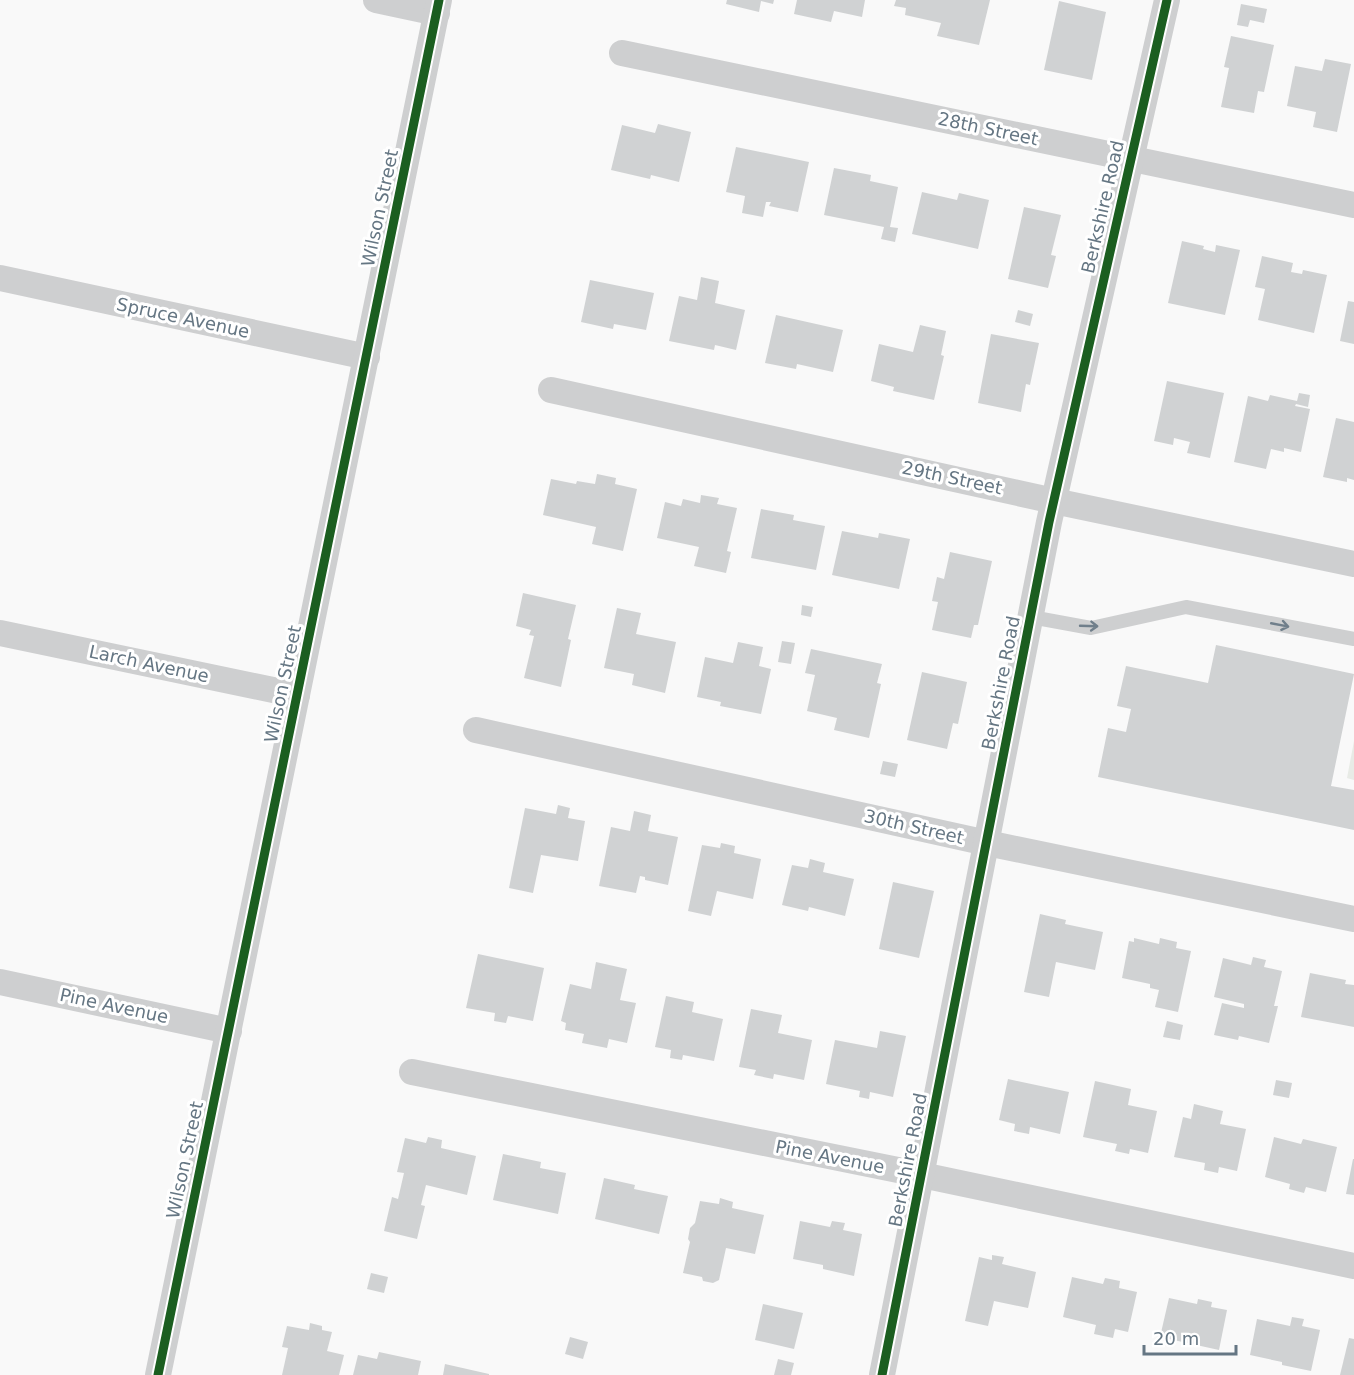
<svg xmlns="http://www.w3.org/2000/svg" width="1354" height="1375" font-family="'DejaVu Sans',sans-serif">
	<rect width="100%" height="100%" fill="#f9f9f9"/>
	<path fill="#e8ebe6" d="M1354,741V780L1347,778Z"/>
	<g fill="#d0d2d3">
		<path d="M727,0H774L773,4L761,1L759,12L726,4Z"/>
		<path d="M797,0H865L862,17L834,11L831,22L794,14Z"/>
		<path d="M896,0H990L979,45L937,36L941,23L905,15L906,8L894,6Z"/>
		<path d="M1059,1L1106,12L1092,80L1044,70Z"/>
		<path d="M1241,4L1267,9L1264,23L1250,20L1248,27L1237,25Z"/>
		<path d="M1231,36L1274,45L1264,92L1258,91L1254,113L1221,107L1229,68L1224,67Z"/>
		<path d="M1325,59L1351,64L1337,132L1313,127L1316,112L1287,106L1295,66L1322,71Z"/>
		<path d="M658,124L691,132L679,182L651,175L650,179L611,170L622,125L655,133Z"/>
		<path d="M736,147L809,162L798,212L769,206L771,202H766L763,217L742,213L745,196L726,192Z"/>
		<path d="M834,168L871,175L870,181L898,187L890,227L898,228L895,242L881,239L884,227L824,215Z"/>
		<path d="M922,192L957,200L959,193L989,200L978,249L912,234Z"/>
		<path d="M1024,207L1061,215L1051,255L1056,256L1048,288L1008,279Z"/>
		<path d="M1182,241L1204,246L1203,249L1215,252L1216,245L1240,250L1225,315L1168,303Z"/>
		<path d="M1262,256L1293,263L1291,272L1302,274L1303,270L1327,275L1314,333L1258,320L1265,289L1255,287Z"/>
		<path d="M701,277L719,281L715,303L745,310L736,350L715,345L714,350L669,341L679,296L697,300Z"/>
		<path d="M590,280L654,293L646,330L614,324L613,329L581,322Z"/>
		<path d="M1348,301L1354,302V344L1340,341Z"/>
		<path d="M1018,310L1033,314L1030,326L1015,322Z"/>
		<path d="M776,315L843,330L833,372L797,364L796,369L765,363Z"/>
		<path d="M920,325L946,331L941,355L944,356L934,400L893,391L894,387L871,381L879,344L913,352Z"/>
		<path d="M991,334L1039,343L1030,385L1026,384L1021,412L978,403Z"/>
		<path d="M1167,381L1224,393L1210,458L1187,453L1190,442L1174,438L1173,445L1154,441Z"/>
		<path d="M1299,393L1310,395L1308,407L1296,404L1295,406L1310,409L1301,452L1284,448V452L1271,449L1266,469L1234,462L1248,396L1268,401L1270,395L1297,401Z"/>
		<path d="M1336,418L1354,422V480L1347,478V482L1323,477Z"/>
		<path d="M597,474L616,478L615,484L637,489L623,551L592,544L596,527L543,515L551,479L576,484L577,481L595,484Z"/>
		<path d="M701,495L719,498L717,504L737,508L727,551L731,552L726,573L694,566L699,547L657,538L665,502L681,506L683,499L700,503Z"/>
		<path d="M761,509L794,515L793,520L825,526L816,570L751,558Z"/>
		<path d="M842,531L878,538L879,533L910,539L899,589L832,575Z"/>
		<path d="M950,552L992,561L978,625H974L971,638L932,630L938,602L932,601L937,577L944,579Z"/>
		<path d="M523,593L576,605L568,639L571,640L561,687L524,678L534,636L529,635L531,630L516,626Z"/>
		<path d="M802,605L813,607L811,617L801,615Z"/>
		<path d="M617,608L641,613L636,634L676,642L665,693L632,685L634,674L604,668Z"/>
		<path d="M782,641L795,643L791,664L778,662Z"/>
		<path d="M738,642L763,647L759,666L771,669L761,714L720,706L721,702L697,697L705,657L733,663Z"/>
		<path d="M1216,645L1354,674L1331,786L1354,790V830L1098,777L1108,728L1126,732L1131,709L1117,706L1126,666L1208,683Z"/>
		<path d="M811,649L882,664L877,683L881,684L869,738L834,730L837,718L807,711L815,675L805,673Z"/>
		<path d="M922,672L967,682L958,724L953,723L947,749L907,740Z"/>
		<path d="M883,761L898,764L895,777L880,774Z"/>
		<path d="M558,805L570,808L568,818L585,821L578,861L541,855L533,893L509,888L525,808L556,814Z"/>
		<path d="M634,811L651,815L648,831L678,837L668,885L645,880V877L640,876L636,893L599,886L611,827L630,831Z"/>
		<path d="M721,843L735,846L734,853L761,859L753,899L717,891L711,916L688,911L702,845L720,848Z"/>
		<path d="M810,859L825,863L823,872L854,879L845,916L809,907L808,911L782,905L792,865L808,868Z"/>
		<path d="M893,882L934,891L919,958L879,949Z"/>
		<path d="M1040,914L1066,920L1065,924L1103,932L1095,970L1056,962L1049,997L1024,992Z"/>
		<path d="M1134,938L1159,944L1160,938L1177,942L1176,948L1191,951L1178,1012L1155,1007L1159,990L1150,988V984L1122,978L1129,941L1134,942Z"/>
		<path d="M478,954L544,968L533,1021L508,1016L506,1023L494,1021L495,1013L466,1008Z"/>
		<path d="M1253,957L1266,960L1264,967L1282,971L1274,1006H1278L1269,1043L1239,1036L1238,1040L1214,1035L1222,1003L1244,1008V1004L1214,997L1223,958L1251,965Z"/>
		<path d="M596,962L627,969L620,1000L636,1003L627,1043L609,1039L607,1048L582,1043L584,1034L565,1030L566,1023L561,1021L570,984L591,989Z"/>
		<path d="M1310,973L1346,980L1345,984L1354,985V1027L1301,1017Z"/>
		<path d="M666,996L694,1002L692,1012L723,1019L714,1061L683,1055L682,1060L670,1058L671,1050L655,1047Z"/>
		<path d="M751,1009L782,1015L778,1033L812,1040L804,1080L774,1074L773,1079L754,1075L756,1070L739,1067Z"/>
		<path d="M1167,1021L1183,1025L1180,1040L1163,1037Z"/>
		<path d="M880,1031L906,1036L893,1097L870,1092L869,1099L859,1097L860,1091L826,1084L835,1040L877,1048Z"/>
		<path d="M1008,1079L1069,1092L1060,1134L1030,1127L1029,1134L1014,1131L1015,1124L999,1120Z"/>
		<path d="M1276,1080L1292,1083L1289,1098L1273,1095Z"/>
		<path d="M1095,1081L1131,1089L1128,1105L1157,1111L1148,1153L1130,1149L1129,1154L1115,1151L1117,1144L1083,1137Z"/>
		<path d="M1194,1104L1223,1111L1220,1124L1246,1129L1237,1171L1219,1167L1218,1173L1204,1170L1205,1163L1174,1157L1183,1117L1191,1119Z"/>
		<path d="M428,1137L442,1140L441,1148L476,1156L467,1195L426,1185L421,1205L425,1206L417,1239L384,1231L392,1197L398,1199L404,1173L397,1172L405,1138L426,1143Z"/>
		<path d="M1274,1137L1301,1144L1303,1139L1337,1147L1326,1192L1306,1187L1304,1193L1289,1189L1290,1184L1265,1177Z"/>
		<path d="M503,1154L541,1162L540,1168L566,1173L558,1214L493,1200Z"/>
		<path d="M1353,1159H1354V1195L1346,1194Z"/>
		<path d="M604,1178L635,1185L634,1189L668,1196L659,1234L595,1219Z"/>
		<path d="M720,1198L733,1202L732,1208L764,1215L755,1254L726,1248L719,1280L713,1283L703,1281L702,1277L683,1273L690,1242L688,1239L690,1228L695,1223L700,1201L719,1204Z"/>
		<path d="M800,1221L830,1227L832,1221L845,1223L843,1230L862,1234L854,1276L823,1269V1265L793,1259Z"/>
		<path d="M992,1255L1004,1257L1002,1264L1036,1272L1028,1308L994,1301L988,1326L965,1321L979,1257L992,1260Z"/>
		<path d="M371,1273L388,1277L384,1293L367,1289Z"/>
		<path d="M1072,1277L1103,1284L1105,1278L1120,1281L1119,1288L1137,1292L1128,1332L1115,1329L1113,1338L1094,1334L1096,1325L1063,1317Z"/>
		<path d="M1169,1298L1197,1304L1198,1299L1212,1302L1211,1307L1227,1310L1219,1350L1160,1337Z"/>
		<path d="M763,1304L803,1313L794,1349L755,1340Z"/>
		<path d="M1292,1317L1304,1319L1302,1326L1320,1330L1311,1371L1282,1365V1362L1250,1355L1257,1319L1290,1326Z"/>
		<path d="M310,1323L322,1326V1330L332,1332L327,1351L344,1355L339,1375H282L288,1348L282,1347L287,1326L309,1330Z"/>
		<path d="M570,1337L588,1342L583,1359L565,1354Z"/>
		<path d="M1349,1338L1354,1339V1375H1340Z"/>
		<path d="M379,1352L421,1361L418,1375H353L358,1355L377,1359Z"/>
		<path d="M778,1359L794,1363L791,1375H774Z"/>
		<path d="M445,1364L489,1374V1375H443Z"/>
	</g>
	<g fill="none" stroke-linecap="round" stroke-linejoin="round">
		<path stroke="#cecfd0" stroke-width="14" d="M1031,617L1091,628L1186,607L1354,639"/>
		<g stroke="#cecfd0" stroke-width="26">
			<path d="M376,0L437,13"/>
			<path d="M622,53L1354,205"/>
			<path d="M0,278L367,357"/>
			<path d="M551,390L1054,501L1354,564"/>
			<path d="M0,633L297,695"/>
			<path d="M476,730L987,843L1354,919"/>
			<path d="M0,982L229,1031"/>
			<path d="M412,1072L898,1170L1354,1266"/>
			<path d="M158,1375L439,0"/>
			<path d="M882,1375L1049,522L1167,0"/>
		</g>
		<defs>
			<g id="cycleway">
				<path d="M158,1375L439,0"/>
				<path d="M882,1375L1049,522L1167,0"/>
			</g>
		</defs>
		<use href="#cycleway" stroke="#fff" stroke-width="13"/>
		<use href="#cycleway" stroke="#1b5e20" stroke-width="9"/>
	</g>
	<defs><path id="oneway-shaft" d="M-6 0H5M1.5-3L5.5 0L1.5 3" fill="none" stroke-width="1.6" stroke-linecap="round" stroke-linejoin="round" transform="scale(1.5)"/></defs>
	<g stroke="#707f8b">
		<use href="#oneway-shaft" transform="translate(1280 625) rotate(11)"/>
		<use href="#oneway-shaft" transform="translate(1089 626) rotate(2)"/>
	</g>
	<g text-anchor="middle" stroke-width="6" stroke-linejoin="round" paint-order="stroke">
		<g font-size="18" fill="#657683" stroke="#fff">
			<text transform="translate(988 129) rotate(12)" y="6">28th Street</text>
			<text transform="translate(1103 207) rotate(-77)" y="6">Berkshire Road</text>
			<text transform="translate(380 208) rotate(-78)" y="6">Wilson Street</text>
			<text transform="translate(183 318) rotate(12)" y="6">Spruce Avenue</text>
			<text transform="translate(952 478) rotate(12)" y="6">29th Street</text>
			<text transform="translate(149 664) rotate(12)" y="6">Larch Avenue</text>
			<text transform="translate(1001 683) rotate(-79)" y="6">Berkshire Road</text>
			<text transform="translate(283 684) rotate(-78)" y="6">Wilson Street</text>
			<text transform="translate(914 827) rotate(13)" y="6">30th Street</text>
			<text transform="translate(114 1006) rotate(12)" y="6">Pine Avenue</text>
			<text transform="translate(830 1157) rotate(11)" y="6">Pine Avenue</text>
			<text transform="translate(185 1160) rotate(-78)" y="6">Wilson Street</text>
			<text transform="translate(908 1160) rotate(-79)" y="6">Berkshire Road</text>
		</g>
	</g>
	<path d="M1144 1345v9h92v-9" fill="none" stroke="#657683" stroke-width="3"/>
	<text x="1153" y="1345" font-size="18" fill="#657683" stroke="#ffffff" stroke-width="4.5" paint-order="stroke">20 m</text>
</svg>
